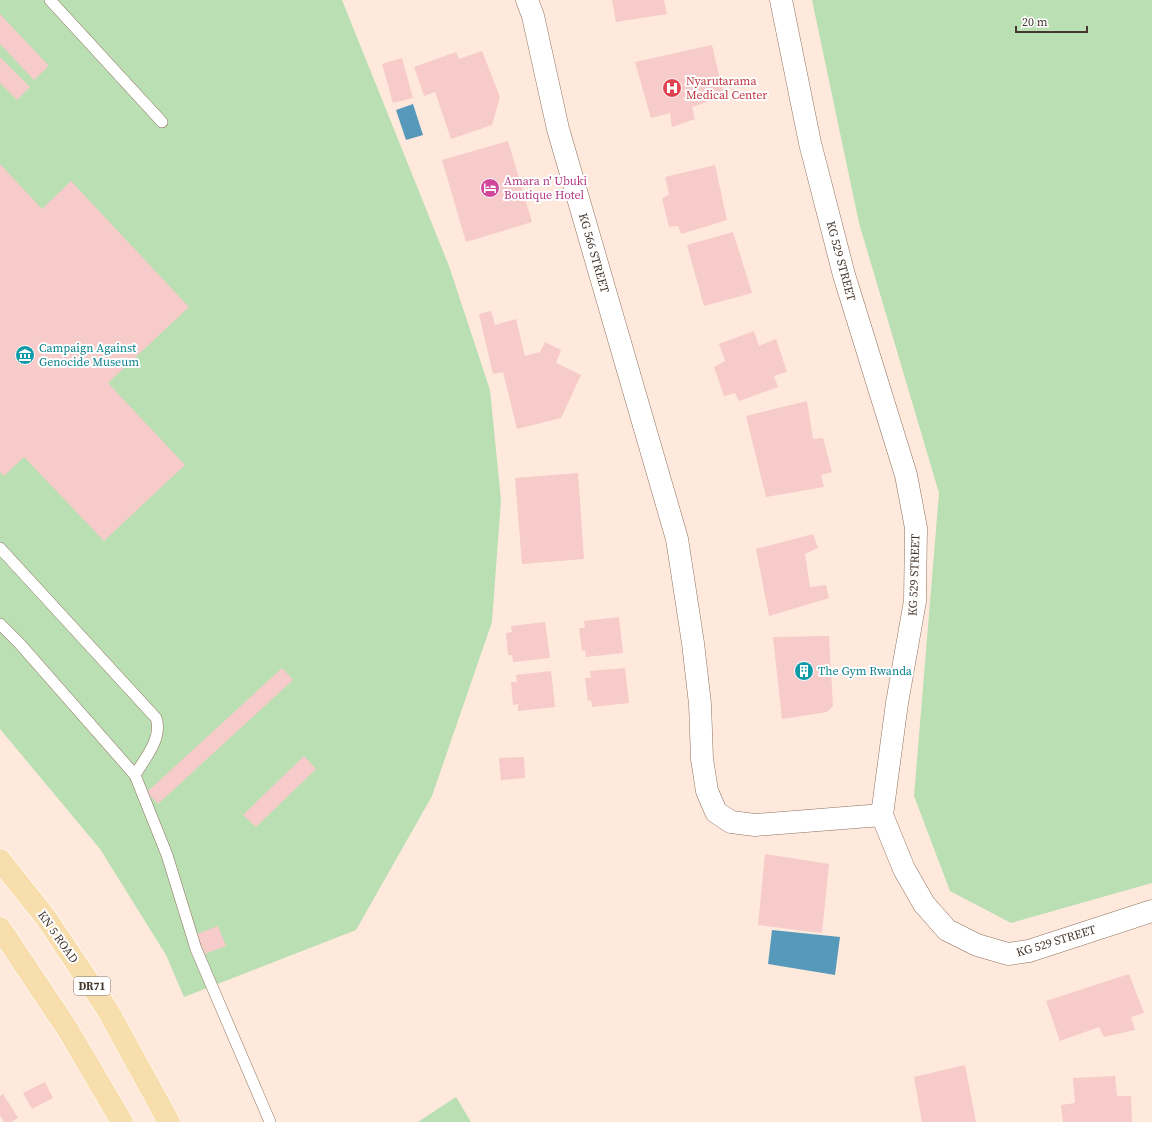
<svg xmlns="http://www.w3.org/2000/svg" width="1152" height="1122" font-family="'Source Serif 4',serif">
	<rect width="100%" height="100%" fill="#fee9dc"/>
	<g fill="#badfb3">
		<path d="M0,0H342L449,266L490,390L501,500L492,622L432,796L356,930L184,997L166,955L100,849L0,729Z"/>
		<path d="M812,0H1152V883L1011,923L950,891L914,796L939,493L859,223Z"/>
		<path d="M456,1097L471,1122H418Z"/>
	</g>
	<g fill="#5799ba">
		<path d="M413,104L423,135L406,140L396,110Z"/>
		<path d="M772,930L840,937L835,975L768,964Z"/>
	</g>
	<g fill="#f6cbc9">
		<path d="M612,0H664L667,14L616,22Z"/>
		<path d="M0,14L49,66L34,80L0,44Z"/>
		<path d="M712,45L724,96L692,107L695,119L672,127L670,113L651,118L635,62Z"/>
		<path d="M482,51L500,97L492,125L451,139L435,92L424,96L414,67L456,52L459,59Z"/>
		<path d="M0,57L30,87L17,100L0,83Z"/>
		<path d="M402,58L413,98L393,103L382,64Z"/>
		<path d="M508,141L532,222L466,242L442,160Z"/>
		<path d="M0,164L42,209L71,181L189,307L108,383L185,465L104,541L24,457L4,476L0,472Z"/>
		<path d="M715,165L727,220L681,234L678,226L669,227L662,199L669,194L665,177Z"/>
		<path d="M733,232L752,293L704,306L687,245Z"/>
		<path d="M491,311L495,325L516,319L525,356L540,352L545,342L561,350L556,363L581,375L561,418L517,429L503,372L493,374L479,314Z"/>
		<path d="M754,331L759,346L776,339L787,372L774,376L778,387L739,401L735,393L724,396L714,367L725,361L719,344Z"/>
		<path d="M807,401L813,439L823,438L832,472L821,475L824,487L766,497L746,416Z"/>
		<path d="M578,473L584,559L522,564L515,478Z"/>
		<path d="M813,534L818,548L805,554L810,587L826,585L829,598L769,616L756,549Z"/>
		<path d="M619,617L623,653L586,657L585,650L582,651L579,628H585L584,621Z"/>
		<path d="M545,622L550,658L513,662L512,655H508L506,633L512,632L511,626Z"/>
		<path d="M829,636L833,706L827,712L782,719L773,637Z"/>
		<path d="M282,668L293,680L158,804L147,792Z"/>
		<path d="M625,668L629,703L592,707L591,700L588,701L585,678H591L590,671Z"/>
		<path d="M551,671L555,707L518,711V704L513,705L511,682H517L516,675Z"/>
		<path d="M304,756L316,769L256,827L243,815Z"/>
		<path d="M524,757L525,778L501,780L499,758Z"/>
		<path d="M765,854L829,864L822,933L758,925Z"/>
		<path d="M218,926L226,946L205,954L197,934Z"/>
		<path d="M1129,974L1144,1013L1131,1017L1135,1030L1104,1037L1099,1027L1060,1041L1046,1001Z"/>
		<path d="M965,1065L976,1122H922L914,1077Z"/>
		<path d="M1115,1076L1117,1096H1131L1132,1122H1063L1061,1105L1075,1103L1073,1078Z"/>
		<path d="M45,1082L53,1098L32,1109L23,1093Z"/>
		<path d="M3,1094L18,1118L11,1122H4L0,1115V1096Z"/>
	</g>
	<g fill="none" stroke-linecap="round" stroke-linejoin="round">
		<defs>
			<g id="service">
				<path d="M50,0L162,122"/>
				<path d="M0,548L156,718C163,738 145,758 135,775"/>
				<path d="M0,624L20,644L135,775L167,855L196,949L270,1122"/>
			</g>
			<g id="minor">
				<path d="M527,0L533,16L558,129L677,539L693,643L700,704L702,759L707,791L716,812L731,822L755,825L882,815"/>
				<path d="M781,0L810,143L844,275L906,475L916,528L915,601L897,703L882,815L904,869L924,904L947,930L977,945L1008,954L1029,951L1152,911"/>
			</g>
			<g id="primary">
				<path d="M0,860L46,918L107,1009L169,1122"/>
				<path d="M0,928L68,1030L122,1122"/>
			</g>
		</defs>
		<use href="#service" stroke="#8f715d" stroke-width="12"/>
		<use href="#minor" stroke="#8f715d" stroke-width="23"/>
		<use href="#primary" stroke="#fff" stroke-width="23"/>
		<use href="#service" stroke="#fff" stroke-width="11"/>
		<use href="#minor" stroke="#fff" stroke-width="22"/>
		<use href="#primary" stroke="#f9dead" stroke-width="22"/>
	</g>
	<defs>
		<symbol id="hospital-disc" viewBox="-11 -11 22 22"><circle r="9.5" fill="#e0444e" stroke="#fff"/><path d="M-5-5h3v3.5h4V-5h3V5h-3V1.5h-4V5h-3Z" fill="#fff"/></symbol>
		<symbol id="hotel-disc" viewBox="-11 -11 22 22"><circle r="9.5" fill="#d1479c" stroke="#fff"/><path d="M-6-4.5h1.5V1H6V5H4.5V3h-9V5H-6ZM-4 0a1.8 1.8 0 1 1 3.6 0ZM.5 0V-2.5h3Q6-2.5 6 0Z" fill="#fff"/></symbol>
		<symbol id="museum-disc" viewBox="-11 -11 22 22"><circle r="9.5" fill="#0f9aa8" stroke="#fff"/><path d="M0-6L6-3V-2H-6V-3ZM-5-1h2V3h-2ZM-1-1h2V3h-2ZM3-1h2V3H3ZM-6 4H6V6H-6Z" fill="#fff"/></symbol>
		<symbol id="building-disc" viewBox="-11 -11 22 22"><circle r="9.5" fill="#0f9aa8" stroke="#fff"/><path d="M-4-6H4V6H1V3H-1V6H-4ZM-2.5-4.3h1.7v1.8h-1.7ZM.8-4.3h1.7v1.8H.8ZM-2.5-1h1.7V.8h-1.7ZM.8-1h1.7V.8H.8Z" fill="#fff"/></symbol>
	</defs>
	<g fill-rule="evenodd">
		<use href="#hospital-disc" x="661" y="77" width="22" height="22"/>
		<use href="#hotel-disc" x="479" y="177" width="22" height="22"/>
		<use href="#museum-disc" x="14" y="344" width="22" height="22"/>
		<use href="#building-disc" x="793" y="660" width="22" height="22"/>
	</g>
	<g text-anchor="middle" stroke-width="4" stroke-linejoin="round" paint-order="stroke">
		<rect fill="#fff" stroke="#7d746d" stroke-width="1" x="74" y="977" width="36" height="18" rx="3"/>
		<g font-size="11" font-weight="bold" fill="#45382f">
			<text x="92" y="990">DR71</text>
		</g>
		<g font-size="12" fill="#be3a42" stroke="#fff" text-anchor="start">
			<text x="686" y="85">Nyarutarama<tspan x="686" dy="14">Medical Center</tspan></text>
		</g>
		<g font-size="12" fill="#b23c85" stroke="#fff" text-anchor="start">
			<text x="504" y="185">Amara n' Ubuki<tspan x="504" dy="14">Boutique Hotel</tspan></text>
		</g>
		<g font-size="12" fill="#45382f" stroke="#fff">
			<text transform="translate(594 253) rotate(74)" y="4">KG 566 STREET</text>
			<text transform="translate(841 261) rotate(75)" y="4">KG 529 STREET</text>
			<text transform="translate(914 575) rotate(-88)" y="4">KG 529 STREET</text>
			<text transform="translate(58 937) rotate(55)" y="4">KN 5 ROAD</text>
			<text transform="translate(1056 941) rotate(-17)" y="4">KG 529 STREET</text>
		</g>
		<g font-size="12" fill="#0d838f" stroke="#fff" text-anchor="start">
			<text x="39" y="352">Campaign Against<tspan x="39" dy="14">Genocide Museum</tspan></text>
			<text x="818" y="675">The Gym Rwanda</text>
		</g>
	</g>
	<path d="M1016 26v6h71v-6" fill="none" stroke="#45382f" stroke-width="2"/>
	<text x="1022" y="26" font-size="12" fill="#45382f" stroke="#ffffff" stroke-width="3" paint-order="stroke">20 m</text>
</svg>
